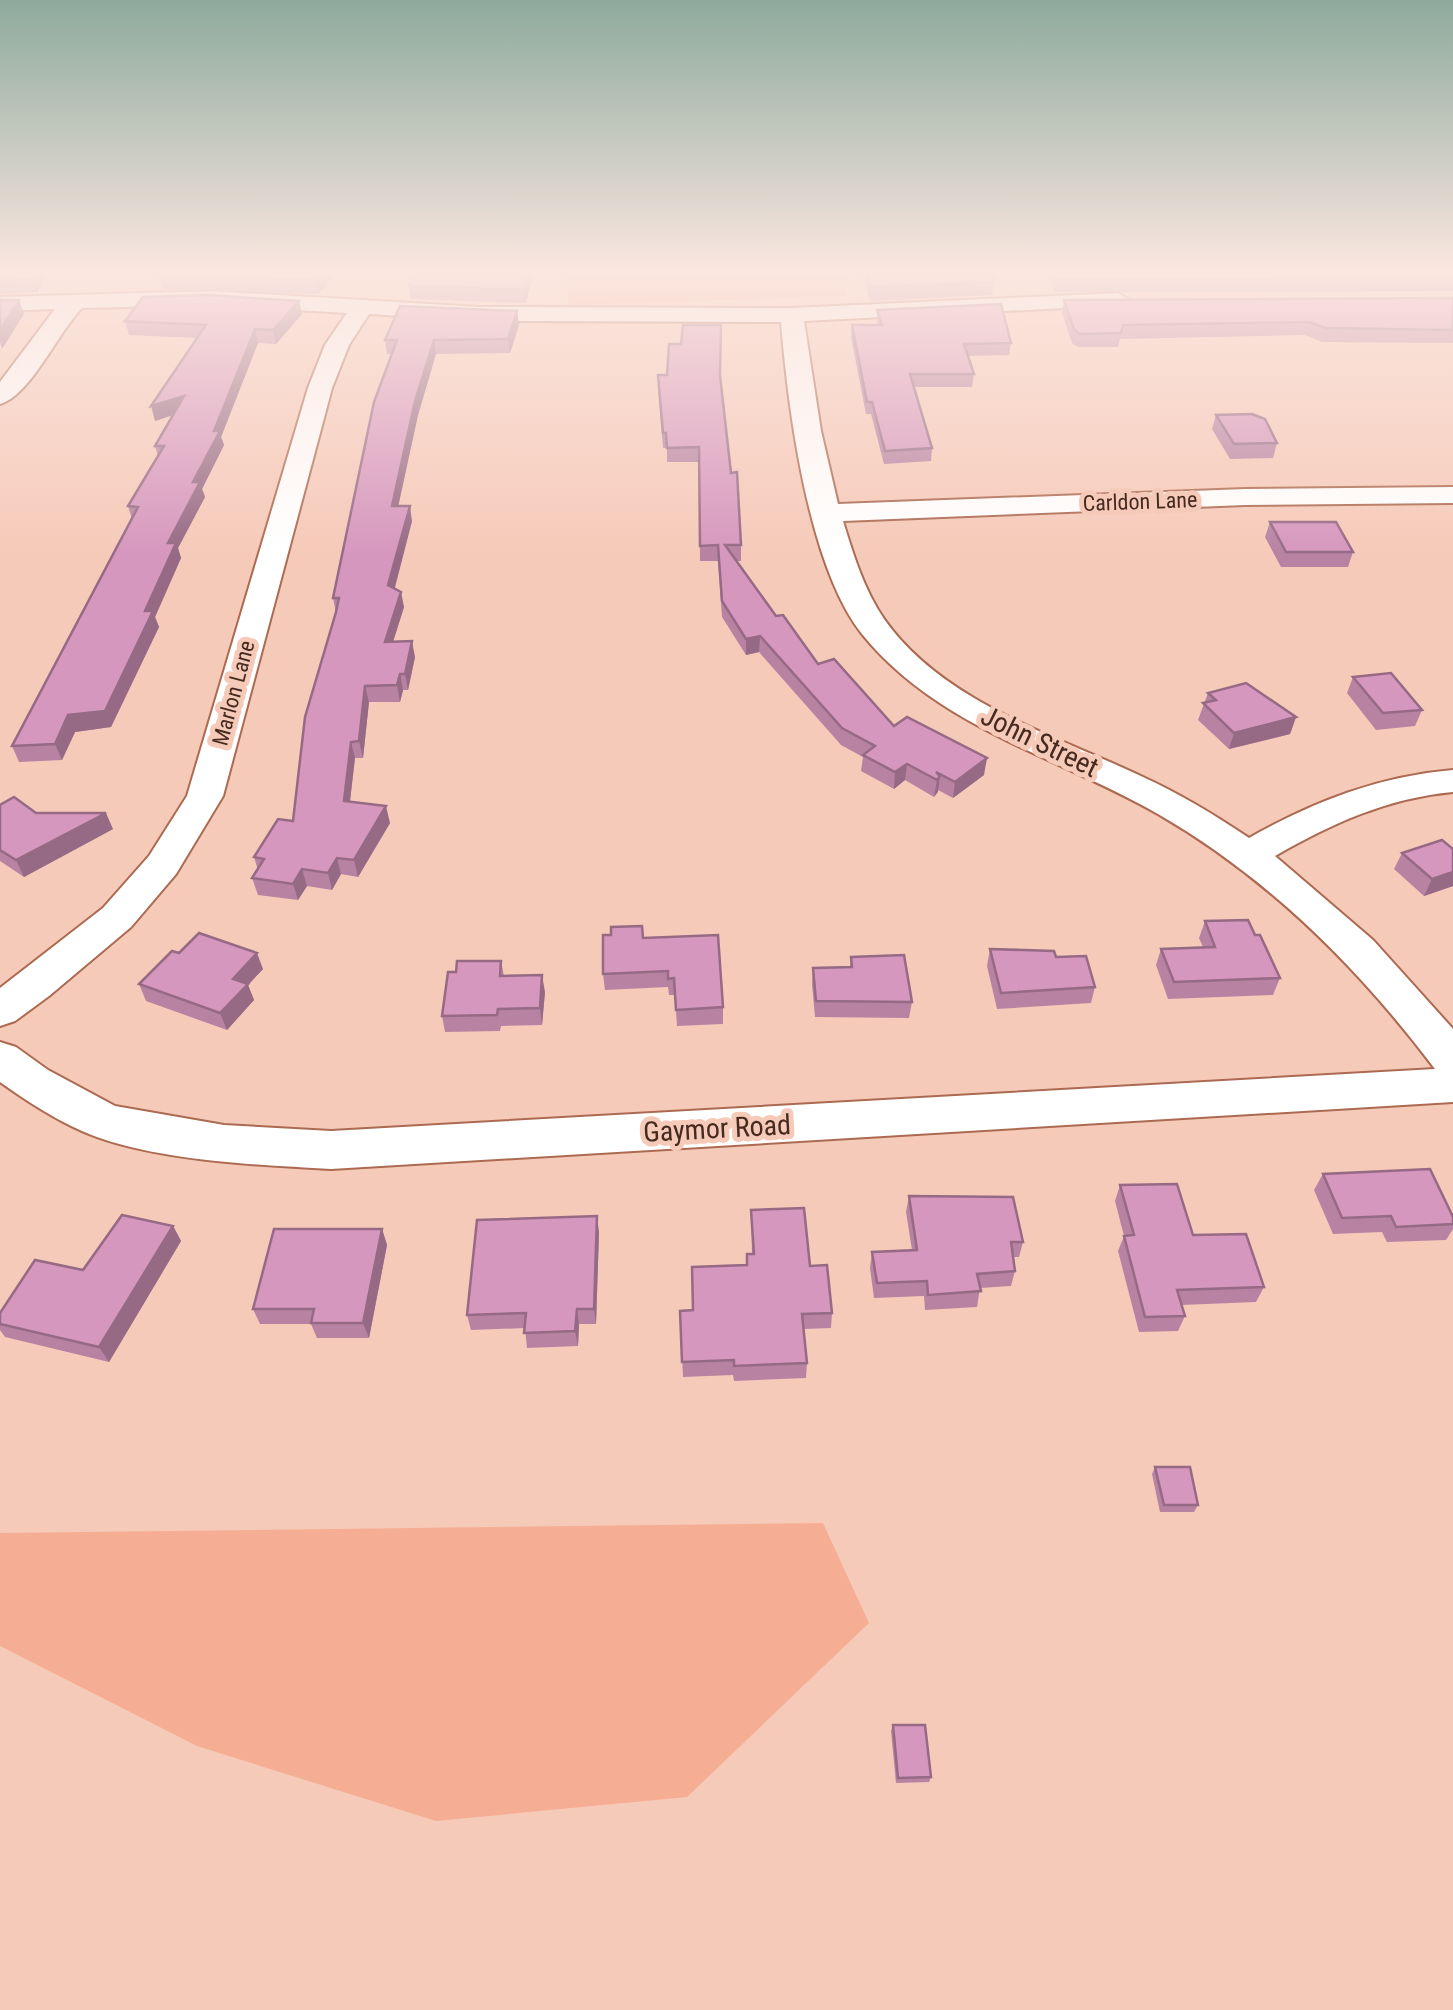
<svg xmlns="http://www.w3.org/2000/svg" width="1453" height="2010" font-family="'Roboto Condensed',sans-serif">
	<rect width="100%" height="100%" fill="#f6cab9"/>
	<g fill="#f5ae93">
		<path d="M566,273H843L846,296L569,305Z"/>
		<path d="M823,1523L869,1623L687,1797L436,1821L197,1746L0,1646V1533Z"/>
	</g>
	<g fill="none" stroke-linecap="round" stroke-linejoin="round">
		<defs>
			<path id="minor" d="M212,291L479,307L792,308L1118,293L1129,300L1126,305L804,321L821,431L838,504L1245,489L1453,487V503L1245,505L843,521C853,554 864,590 884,619C943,703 1055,735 1143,777C1180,794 1215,815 1249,838C1313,802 1379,776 1453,770V792C1387,798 1331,824 1275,856L1373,940L1453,1029V1102L331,1169C259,1165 161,1161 94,1136C62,1124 28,1102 0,1082V1042L16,1047L48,1070L115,1106L224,1125L331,1131L1435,1069C1358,967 1269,878 1158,814C1057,756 938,728 862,634C808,566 788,408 781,322L479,321L369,314L349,345L332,388L223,796L176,874L131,927L49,996L15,1021L0,1026V988L103,908L149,856L187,796L308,388L325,345L347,313L212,305L82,308C58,332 30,396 0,404V382L55,309L0,311V297Z"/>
		</defs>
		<use href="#minor" stroke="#ab6a51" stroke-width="4"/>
		<use href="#minor" fill="#fff" fill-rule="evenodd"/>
	</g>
	<g fill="#b882a3">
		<path d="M0,273H49L37,292L0,294Z"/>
		<path d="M336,273L319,294L163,289L160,275Z"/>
		<path d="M862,273H991L994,282L992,295L870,301Z"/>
		<path d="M1048,273H1453V291L1055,292Z"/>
		<path d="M533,278L525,303L411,299L409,286Z"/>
		<path d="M1453,298V343L1322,342L1305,335L1120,339L1118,347H1078L1072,343L1062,313L1064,300Z"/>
		<path d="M877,310L1011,343L1009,355L968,356L974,374L972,387H914L932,448L931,461L884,464L871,414H866L851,337L852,325H877Z"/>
		<path d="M517,311L519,325L510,353L436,354L418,415L398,506L412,521L395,588L404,607L393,641L415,657L408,690H403L400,702H369L363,758H355L350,802L390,823L358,877L341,874L332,890L307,886L298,900L258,895L252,878L258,870L254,857L293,821L336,613L333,598L392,354H387L385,340Z"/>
		<path d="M302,314L276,344L258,343L221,437L224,445L202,489L205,497L178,548L181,558L155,617L159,627L111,727L75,732L62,760L19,762L12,746L132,519L128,506L158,456L155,446L173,415L155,421L197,338L129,335L125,321Z"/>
		<path d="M720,380L741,545V561H736L776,616L818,664L894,726L984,775L953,798L938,790L934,797L905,780L894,789L861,771L863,757L841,745L759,652L746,655L722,617L718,561H700L699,462H667V448H663L658,389Z"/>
		<path d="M1216,415L1277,443L1273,458L1230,459L1212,429Z"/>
		<path d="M1270,522L1353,552L1348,567H1281L1265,537Z"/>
		<path d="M1353,677L1422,710L1415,726L1376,730L1347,693Z"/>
		<path d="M1208,693L1296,717L1290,734L1229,749L1198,720Z"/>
		<path d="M0,805L36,813L113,829L24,877L0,861Z"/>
		<path d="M1453,849V886L1424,896L1394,869L1402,853Z"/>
		<path d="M1205,921L1255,935L1280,978L1273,995L1168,999L1156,965L1161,949L1203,947L1199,938Z"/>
		<path d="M643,938L723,1007V1024L677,1026L675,995H669L668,987L605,990L603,974Z"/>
		<path d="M990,949L1056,957L1095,987L1091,1003L997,1009L987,966Z"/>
		<path d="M179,953L263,969L248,985L254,1000L227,1030L146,1001L139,984Z"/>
		<path d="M851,957L912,1002L909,1018L815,1017L812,984L813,968L850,967Z"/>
		<path d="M501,961L504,976L545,992L542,1025L501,1026L500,1031L445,1032L442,1016L456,972Z"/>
		<path d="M1323,1174L1453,1217V1229L1446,1240L1387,1242L1382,1232L1333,1234L1314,1190Z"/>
		<path d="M1120,1185L1264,1287L1256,1302L1181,1305L1185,1316L1178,1331L1139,1332L1118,1251L1124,1236L1115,1201Z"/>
		<path d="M909,1196L1023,1242L1019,1257H1013L1015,1271L1011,1286L980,1288L977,1307L925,1310L924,1296L874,1298L870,1268L872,1252L912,1250L906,1212Z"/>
		<path d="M751,1210L810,1266L832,1313L831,1328L804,1329L807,1363L806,1378L734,1381L733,1375L683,1377L680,1311L693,1310L747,1265L752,1254Z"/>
		<path d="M173,1226L181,1241L109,1362L5,1337L0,1330V1313Z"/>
		<path d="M382,1229L387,1245L369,1338H317L311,1324H260L253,1309Z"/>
		<path d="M599,1232L596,1324H579L578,1346L527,1348L525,1328L471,1330L467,1315Z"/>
		<path d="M1155,1467L1198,1505L1194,1512H1160L1152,1474Z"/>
		<path d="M893,1725L931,1777L929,1782L896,1783L891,1731Z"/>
	</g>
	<g fill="#966a85">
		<path d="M36,273H49L37,292L32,279Z"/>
		<path d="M322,273H336L319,294L316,280Z"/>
		<path d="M529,273H532L533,278L525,303L524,290Z"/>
		<path d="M19,300L24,314L2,349L0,342V330Z"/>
		<path d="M299,301L302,314L276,344L273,330Z"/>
		<path d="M517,311L519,325L510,353L508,339Z"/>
		<path d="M255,329L258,343L221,437L224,445L202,489L205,497L178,548L181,558L155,617L159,627L111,727L75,732L62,760L55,744L68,715L145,611L168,543Z"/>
		<path d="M434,340L436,354L418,415L395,521L392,506L415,401Z"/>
		<path d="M184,396L188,410L155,421L151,406Z"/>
		<path d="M410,506L412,521L391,601L388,585Z"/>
		<path d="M401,592L404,607L388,658L385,642Z"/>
		<path d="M760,636L759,652L746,655V639Z"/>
		<path d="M412,641L415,657L408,690L405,674Z"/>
		<path d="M400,674L403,690L400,702L397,685Z"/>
		<path d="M365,686L369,702L363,758L359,741Z"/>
		<path d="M1296,717L1290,734L1229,749L1234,733Z"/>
		<path d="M351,742L355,758L348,817L344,801Z"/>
		<path d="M987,758L984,775L953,798L955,782Z"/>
		<path d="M907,764L905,780L894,789L895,772Z"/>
		<path d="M940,776L938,792L934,797L937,780Z"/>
		<path d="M386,806L390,823L358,877L354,860Z"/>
		<path d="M106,813L113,829L24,877L16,860Z"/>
		<path d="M337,858L341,874L332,890L328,873Z"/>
		<path d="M302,869L307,886L298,900L293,884Z"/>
		<path d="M1453,872V886L1424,896L1432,879Z"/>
		<path d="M257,953L263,969L248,985L254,1000L227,1030L220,1013L233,979Z"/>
		<path d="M542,975L545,992L542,1025L540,1008Z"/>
		<path d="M597,1216L599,1232L596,1324L594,1309Z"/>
		<path d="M173,1226L181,1241L109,1362L99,1347Z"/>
		<path d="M382,1229L387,1245L369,1338L363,1323Z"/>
		<path d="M577,1309L579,1324L578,1346L575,1331Z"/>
	</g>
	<g fill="#d697be" stroke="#966a85" stroke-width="2.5">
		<path d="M0,273H36L32,279L0,281Z"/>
		<path d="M161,273H322L316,280L160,275Z"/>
		<path d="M415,273H529L524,290L409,286Z"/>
		<path d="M867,273H991L994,282L871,287Z"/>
		<path d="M1055,273H1453V278L1057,279Z"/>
		<path d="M208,295L299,301L273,330L255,329L214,431H220L193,482H200L168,543H176L145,611H153L105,711L68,715L55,744L12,746L138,507L128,506L164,446H155L184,396L151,406L206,325L125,321L143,297Z"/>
		<path d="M1453,298V330L1326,328L1309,322L1123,325L1121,333L1080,334L1074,329L1064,300Z"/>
		<path d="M0,300H19L0,330Z"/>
		<path d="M1001,304L1011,343L964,344L974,374H910L932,448L885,451L872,402H867L852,325H882L877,310Z"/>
		<path d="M400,306L517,311L508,339L434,340L415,401L392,506H410L388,585L401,592L385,642L412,641L405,674H400L397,685L365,686L359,741L351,742L344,801L386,806L354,860L337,858L328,873L302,869L293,884L252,878L264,859L254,857L278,819L293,821L305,717L336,612L339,598H333L374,402L397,340H385Z"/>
		<path d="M683,325H721L720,376L731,473L737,472L741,545H725L776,616L783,615L818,664L834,659L894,726L907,717L987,758L955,782L936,772L940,776L937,780L907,764L895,772L863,755L875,746L842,728L760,636L746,639L722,601L718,545L700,546L699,447L667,448L666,433H663L658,375H667L669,344H681Z"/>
		<path d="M1252,414L1265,419L1277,443L1234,444L1216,415Z"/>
		<path d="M1270,522H1336L1353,552H1286Z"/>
		<path d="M1391,673L1422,710L1383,713L1353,677Z"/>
		<path d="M1246,683L1296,717L1234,733L1203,703L1216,700L1208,693Z"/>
		<path d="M14,797L36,813H106L16,860L0,850V805Z"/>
		<path d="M1442,840L1453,849V872L1432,879L1402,853Z"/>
		<path d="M1248,920L1255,935H1260L1280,978L1174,982L1161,949L1215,947L1205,921Z"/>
		<path d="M642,926L643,938L718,935L723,1007L676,1010L674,978L668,979V971L603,974V935H611V927Z"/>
		<path d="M199,933L257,953L233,979L248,984L220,1013L139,984L172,951L179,953Z"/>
		<path d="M990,949L1054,951L1056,957L1086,956L1095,987L1001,993Z"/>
		<path d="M904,955L912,1002L816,1001L813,968L852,967L851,957Z"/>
		<path d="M457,961H501L500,976L542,975L540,1008L498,1009L497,1015L442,1016L448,972H456Z"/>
		<path d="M1430,1169L1453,1217V1224L1396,1227L1391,1216L1342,1218L1323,1174Z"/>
		<path d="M1177,1184L1193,1235L1246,1234L1264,1287L1177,1290L1185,1316L1145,1317L1124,1236L1134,1235L1120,1185Z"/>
		<path d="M909,1196L1013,1197L1023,1242H1011L1015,1271L977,1274L981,1291L928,1295L927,1281L877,1283L872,1252L917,1250Z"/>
		<path d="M804,1208L810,1266L827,1265L832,1313L802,1314L807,1363L734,1366V1360L682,1362L680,1311L693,1310L692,1267L747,1265V1254H754L751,1210Z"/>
		<path d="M122,1215L173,1226L99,1347L0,1324V1313L35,1260L83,1270Z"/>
		<path d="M597,1216L594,1309H577L575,1331L524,1333L526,1313L467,1315L477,1220Z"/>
		<path d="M274,1229H382L363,1323H311L314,1309H253Z"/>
		<path d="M1155,1467H1190L1198,1505H1164Z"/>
		<path d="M893,1725H925L931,1777L898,1778Z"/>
	</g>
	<linearGradient id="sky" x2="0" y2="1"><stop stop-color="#8eaa9d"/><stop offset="0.49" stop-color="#fbe7e0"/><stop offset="1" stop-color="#fbe7e0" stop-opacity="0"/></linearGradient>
	<rect width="1453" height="555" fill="url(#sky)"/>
	<g text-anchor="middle" stroke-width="10" stroke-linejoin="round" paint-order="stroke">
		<g font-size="22" fill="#462a1f" stroke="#f6cab9">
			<text transform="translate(1140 501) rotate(-2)" y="8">Carldon Lane</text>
			<text transform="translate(233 693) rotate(-75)" y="8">Marlon Lane</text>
		</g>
		<g font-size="28" fill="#462a1f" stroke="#f6cab9">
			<text transform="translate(1040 741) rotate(26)" y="10">John Street</text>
			<text transform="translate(717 1128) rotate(-3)" y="10">Gaymor Road</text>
		</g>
	</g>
</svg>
